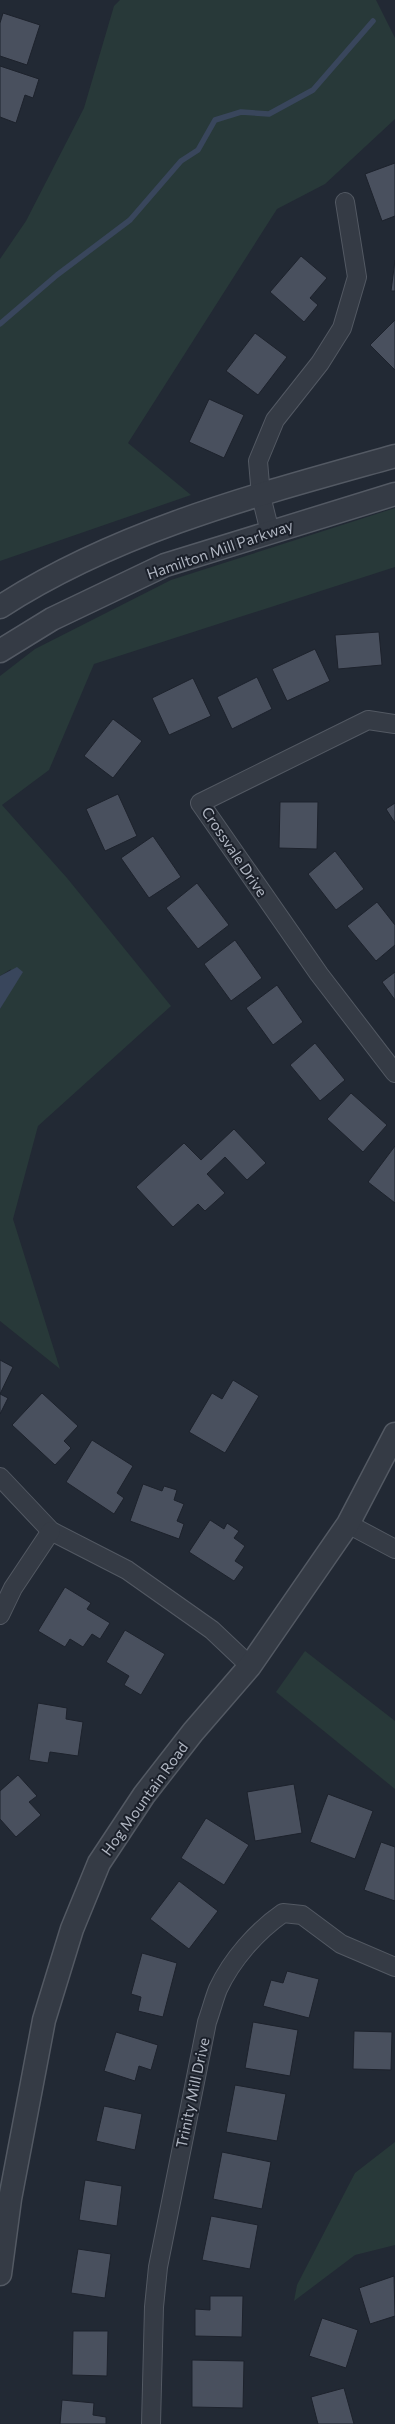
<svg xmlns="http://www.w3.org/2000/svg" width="395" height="2424" font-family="Commissioner,sans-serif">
	<rect width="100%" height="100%" fill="#222934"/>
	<g fill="#283939">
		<path d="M120,0H376L395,38V119L325,184L277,209L128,443L191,495L0,561V259L26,221L84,108L114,6Z"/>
		<path d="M395,508V567L94,664L49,770L2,805L67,878L171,1006L38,1126L13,1219L60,1369L0,1321V1009L4,1002L11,969L0,976V676L35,649L171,580Z"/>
		<path d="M305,1651L395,1721V1789L276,1692Z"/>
		<path d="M395,2142V2245L355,2255L294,2301L297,2285L355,2173Z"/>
	</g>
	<path fill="#39465c" d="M17,967L23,972L0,1009V976Z"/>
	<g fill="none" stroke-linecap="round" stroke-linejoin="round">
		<path stroke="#39465c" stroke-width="5.5" d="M0,324L57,275L130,220L181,161L198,150L215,120L241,112L269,114L313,90L373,21"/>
	</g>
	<g fill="#49505e" stroke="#1d222c">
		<path d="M3,13L40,25L27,65L0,56V23Z"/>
		<path d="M0,66L39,79L33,98L25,95L16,123L0,117Z"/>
		<path d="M395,163V216L382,221L365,174Z"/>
		<path d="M301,256L327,278L310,298L318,305L304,322L270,292Z"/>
		<path d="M395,260V291H391Z"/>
		<path d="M395,320V370L370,345Z"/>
		<path d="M255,333L287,357L258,395L226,371Z"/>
		<path d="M209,399L244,415L224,458L189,442Z"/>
		<path d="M379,632L382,665L338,669L335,635Z"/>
		<path d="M315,649L330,681L287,701L272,669Z"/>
		<path d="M257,677L272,709L232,729L217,697Z"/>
		<path d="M193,678L211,716L169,735L152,698Z"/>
		<path d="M113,719L142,741L113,778L84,756Z"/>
		<path d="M118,794L137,836L105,851L86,809Z"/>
		<path d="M280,802H318L317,849L279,848Z"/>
		<path d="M395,803V823L386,809Z"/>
		<path d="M153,836L181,877L149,898L121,858Z"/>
		<path d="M335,851L364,889L336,910L308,874Z"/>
		<path d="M197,883L229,925L198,949L166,908Z"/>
		<path d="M377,902L395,925V945L376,961L347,926Z"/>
		<path d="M235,940L262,978L231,1001L204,964Z"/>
		<path d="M395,972V1000L382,982Z"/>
		<path d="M277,985L303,1022L273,1045L246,1008Z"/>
		<path d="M315,1043L345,1080L320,1101L290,1065Z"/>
		<path d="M351,1093L387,1125L363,1152L327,1119Z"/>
		<path d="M234,1129L266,1163L247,1180L225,1157L207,1174L225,1193L205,1211L198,1204L173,1227L136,1187L184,1143L201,1160Z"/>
		<path d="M395,1146V1203L368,1182Z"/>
		<path d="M0,1360L13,1367L0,1394L8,1398L0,1414Z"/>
		<path d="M233,1380L259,1396L225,1453L189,1432L212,1393L222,1399Z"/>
		<path d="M42,1393L78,1426L64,1441L71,1448L55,1465L12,1425Z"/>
		<path d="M92,1440L133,1466L117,1493L124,1498L114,1514L66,1482Z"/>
		<path d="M143,1484L162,1491L164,1486L177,1490L174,1500L184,1504L177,1521L184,1524L179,1539L130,1521Z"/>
		<path d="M210,1520L224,1529L227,1523L239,1531L234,1538L245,1546L235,1561L244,1567L234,1581L189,1552Z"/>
		<path d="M65,1587L91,1603L87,1609L110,1623L100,1639L92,1634L83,1647L70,1639L65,1647L38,1631Z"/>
		<path d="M125,1630L165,1654L141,1695L124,1685L129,1676L106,1662Z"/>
		<path d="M38,1703L67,1708L66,1719L83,1722L78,1756L50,1752L48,1763L29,1760Z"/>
		<path d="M18,1775L37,1796L29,1802L41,1815L16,1837L0,1819V1791Z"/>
		<path d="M294,1784L302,1833L255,1841L247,1792Z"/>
		<path d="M328,1794L373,1811L355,1859L310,1842Z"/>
		<path d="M206,1818L249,1845L224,1885L181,1858Z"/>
		<path d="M381,1842L395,1847V1901L364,1890Z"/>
		<path d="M179,1881L218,1911L189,1949L150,1919Z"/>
		<path d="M142,1953L177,1963L163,2017L138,2011L141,1997L131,1994Z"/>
		<path d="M287,1971L319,1979L309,2018L263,2006L271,1980L283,1983Z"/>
		<path d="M253,2022L298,2030L290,2076L245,2068Z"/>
		<path d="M354,2031L392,2032L391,2070L353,2069Z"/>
		<path d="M116,2032L158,2045L151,2070L139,2066L135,2081L104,2071Z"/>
		<path d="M235,2085L286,2094L277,2141L226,2132Z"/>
		<path d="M104,2106L142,2114L135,2150L96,2141Z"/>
		<path d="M222,2152L271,2162L262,2209L213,2199Z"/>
		<path d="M85,2180L122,2186L117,2226L79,2220Z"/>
		<path d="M211,2216L258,2225L250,2269L202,2260Z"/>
		<path d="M78,2249L111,2254L105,2298L71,2293Z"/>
		<path d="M394,2276L395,2316L370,2324L359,2288Z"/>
		<path d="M210,2296H243L242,2337L195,2336V2309L210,2310Z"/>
		<path d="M322,2318L358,2330L346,2368L309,2356Z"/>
		<path d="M73,2331H108L107,2376L72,2375Z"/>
		<path d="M192,2360L244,2361L243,2408L192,2407Z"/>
		<path d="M344,2388L354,2424H318L311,2397Z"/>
		<path d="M62,2400L94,2403L93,2415L106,2417V2424H60Z"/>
	</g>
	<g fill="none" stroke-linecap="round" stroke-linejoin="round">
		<defs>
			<g id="minor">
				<path d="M270,532L261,496L258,461L275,420L320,363L342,328L357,277L345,202"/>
				<path d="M395,724L368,720L200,803L319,974L395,1073"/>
				<path d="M0,1477L51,1531L127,1570L212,1630L250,1666"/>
				<path d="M348,1524L395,1549"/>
				<path d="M0,1615L13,1588L51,1531"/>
				<path d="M151,2424L154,2307L158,2267L207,2022C211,2011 214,1999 218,1989C232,1959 257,1931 283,1913L302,1915L341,1944L395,1967"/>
			</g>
			<g id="tertiary">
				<path d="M0,607C119,530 260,494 395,456"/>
				<path d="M0,651L52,619L165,565L395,494"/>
				<path d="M0,2274L10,2199L44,2020L72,1929L99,1863L144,1795L193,1732L250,1666L348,1524L395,1434"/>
			</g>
		</defs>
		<use href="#minor" stroke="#535963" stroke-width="20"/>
		<use href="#tertiary" stroke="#535963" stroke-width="25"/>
		<use href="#minor" stroke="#353b45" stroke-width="18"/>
		<use href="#tertiary" stroke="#353b45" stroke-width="22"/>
	</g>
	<g text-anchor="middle" stroke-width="4" stroke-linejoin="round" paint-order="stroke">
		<g font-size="15" fill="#b0b6c2" stroke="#1b202a">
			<text transform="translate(220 550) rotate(-19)" y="5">Hamilton Mill Parkway</text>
			<text transform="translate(234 852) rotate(56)" y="5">Crossvale Drive</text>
			<text transform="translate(145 1799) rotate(-54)" y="5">Hog Mountain Road</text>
			<text transform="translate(193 2093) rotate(-78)" y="5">Trinity Mill Drive</text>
		</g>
	</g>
</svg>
